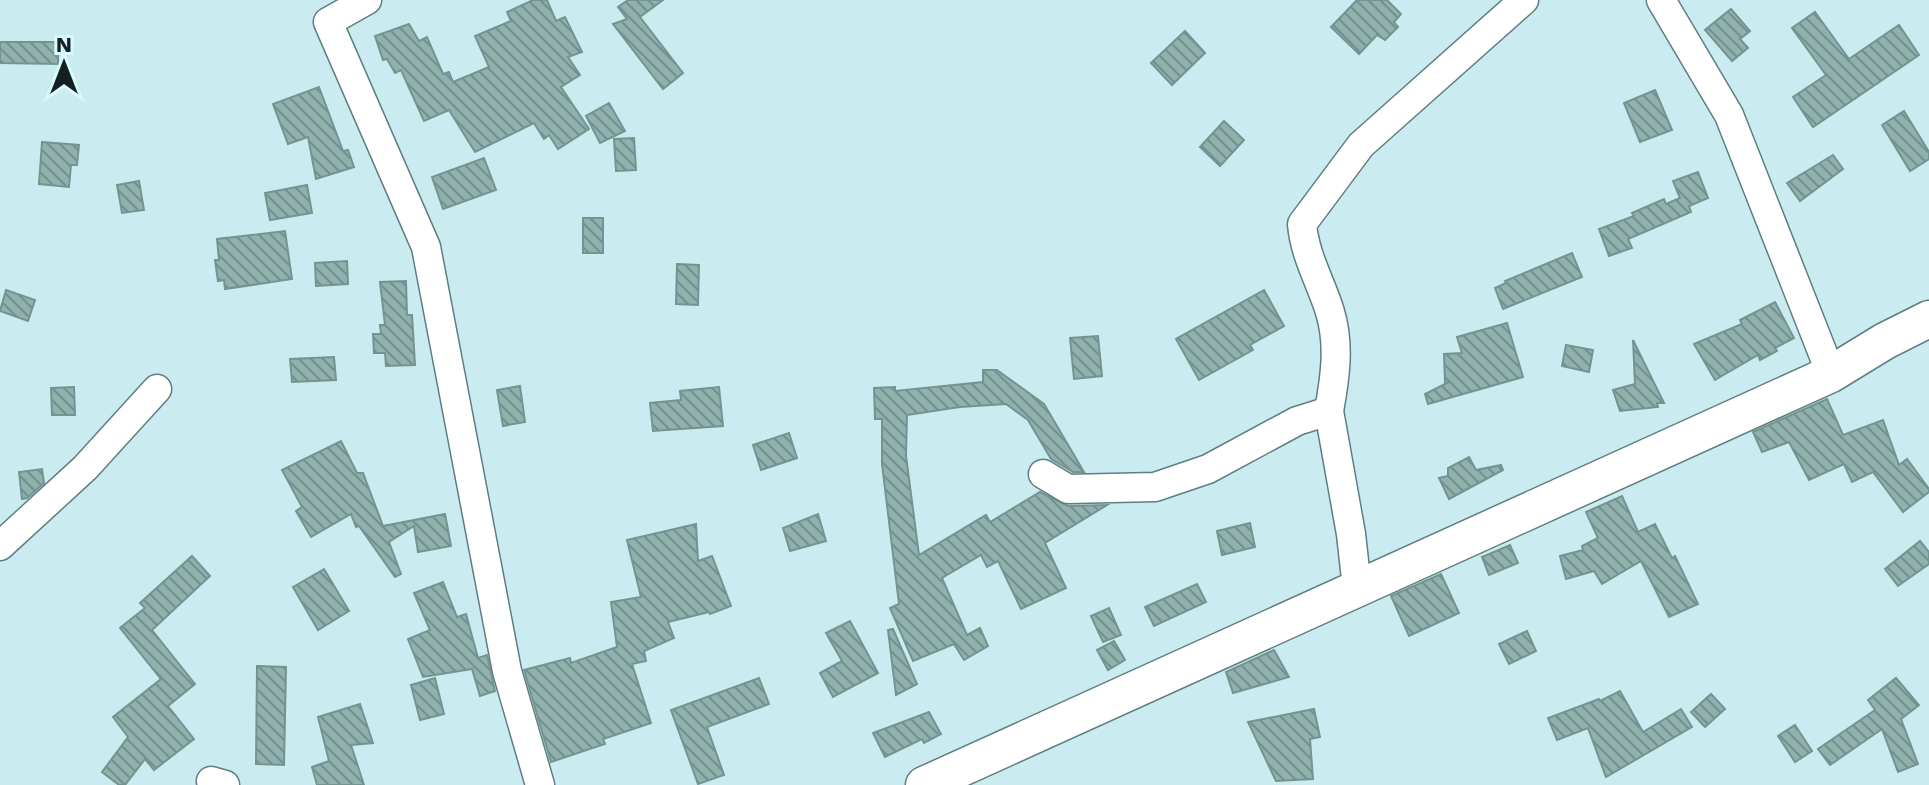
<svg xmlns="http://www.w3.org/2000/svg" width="1929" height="785" font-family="'Work Sans',sans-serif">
	<defs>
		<pattern id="building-back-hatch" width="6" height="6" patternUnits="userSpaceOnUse" patternTransform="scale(2)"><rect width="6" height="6" fill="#90b1ad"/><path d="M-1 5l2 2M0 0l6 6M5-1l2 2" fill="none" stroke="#74908c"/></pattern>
	</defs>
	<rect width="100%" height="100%" fill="#caecf1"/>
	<g fill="url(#building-back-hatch)" stroke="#749491" stroke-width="2">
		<path d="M533,0H547L556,21L565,17L582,52L568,57L580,75L561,87L589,129L558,149L549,135L544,139L534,123L475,152L449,110L424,121L401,70L395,73L387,59L383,60L375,36L409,24L419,41L427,37L443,74L449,72L453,82L489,67L475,36L511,21L507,12Z"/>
		<path d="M628,0H663L640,17L683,73L663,89L613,24L627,19L618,7Z"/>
		<path d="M1357,0H1387L1401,14L1394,22L1398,27L1385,40L1377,35L1359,54L1331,27Z"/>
		<path d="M1731,9L1750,31L1740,39L1748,48L1732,61L1705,30Z"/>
		<path d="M1815,12L1849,59L1899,25L1919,55L1813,127L1793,97L1826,75L1792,28Z"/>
		<path d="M1185,31L1205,53L1172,85L1151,63Z"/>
		<path d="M0,42H58V64L0,63Z"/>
		<path d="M319,87L343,151L348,150L354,167L316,179L308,137L288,144L273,104Z"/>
		<path d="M1655,90L1672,130L1640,142L1624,103Z"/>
		<path d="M609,103L625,131L600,143L586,116Z"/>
		<path d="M1904,111L1929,152V159L1910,171L1882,125Z"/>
		<path d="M1224,121L1244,140L1220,166L1200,147Z"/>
		<path d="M634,138L636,170L616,171L614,139Z"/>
		<path d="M42,142L79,145L77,165H71L69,187L39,184Z"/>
		<path d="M1833,155L1843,169L1800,201L1787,183Z"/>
		<path d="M484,158L496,190L443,209L432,177Z"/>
		<path d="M1698,172L1708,198L1689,206L1691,212L1628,239L1632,248L1609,256L1599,229L1634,216L1632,213L1664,199L1666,204L1680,198L1673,181Z"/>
		<path d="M139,181L144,210L122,213L117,185Z"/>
		<path d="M307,185L312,213L270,220L265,193Z"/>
		<rect x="583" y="218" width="20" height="35"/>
		<path d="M285,231L292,279L225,289L224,280L218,281L215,260H219L217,239Z"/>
		<path d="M1572,253L1582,277L1503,309L1495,288L1506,283L1505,281Z"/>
		<path d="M347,261L348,284L316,286L315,263Z"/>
		<path d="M677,264L699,265L698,305L676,304Z"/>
		<path d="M406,281L407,315H412L415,365L386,366L385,353H374L373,334H381L380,325H385L380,282Z"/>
		<path d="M6,290L35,300L28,321L0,311Z"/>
		<path d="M1264,290L1284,326L1250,345L1253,350L1199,380L1176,339Z"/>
		<path d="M1775,302L1794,338L1775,348L1777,351L1760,360L1758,355L1715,380L1694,344L1742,324L1740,320Z"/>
		<path d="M1507,323L1523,377L1428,404L1425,394L1449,382L1445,383L1444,354L1462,353L1457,337Z"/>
		<path d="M1098,336L1102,376L1074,379L1070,338Z"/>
		<path d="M1633,340L1664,403H1657L1658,407L1620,411L1613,390L1635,384Z"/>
		<path d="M1566,345L1593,350L1589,372L1562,366Z"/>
		<path d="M334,357L336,380L292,382L290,359Z"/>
		<path d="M983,370H997L1044,404L1084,472H1073L1051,459L1028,420L1006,404L960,407L907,415L906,456L919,555L986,515L990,522L1040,492L1068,506L1107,505L1045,543L1066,588L1021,609L998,561L987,567L981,555L942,578L967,635L980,628L988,646L964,660L954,644L913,661L890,608L899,604L882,464V419H875L874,388L895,387V391L983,382Z"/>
		<path d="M520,386L525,422L503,426L497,390Z"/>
		<path d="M74,387L75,415H52L51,388Z"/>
		<path d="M719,387L723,426L653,431L650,403L681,400L680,391Z"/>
		<path d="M1827,399L1843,435L1883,420L1899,465L1907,459L1929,489V492L1903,512L1873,472L1852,482L1844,464L1809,480L1789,442L1762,452L1753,432Z"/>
		<path d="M789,433L797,458L761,470L753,445Z"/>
		<path d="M341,441L357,473H363L383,526L445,514L451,546L418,552L414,526L389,542L401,574L395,577L359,526L356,527L351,514L311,537L296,511L302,507L282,470Z"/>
		<path d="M1469,457L1476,470L1501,465L1503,470L1449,499L1439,478L1448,476V468Z"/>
		<path d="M42,469L44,483L27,498L22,499L19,472Z"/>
		<path d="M1622,496L1638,532L1655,524L1672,558L1675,556L1698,604L1669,617L1641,561L1602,584L1594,571L1566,579L1560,556L1583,550L1582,546L1598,538L1586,512Z"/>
		<path d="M818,514L826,541L790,551L783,528Z"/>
		<path d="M1250,523L1255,547L1222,555L1217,531Z"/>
		<path d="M696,524L698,561L712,556L731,606L710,614L709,612L668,622L674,638L644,651L646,661L632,664L651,723L603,739L605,744L551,762L524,670L570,658L571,663L617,647L611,602L641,597L627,540Z"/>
		<path d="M1920,541L1929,552V564L1898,586L1885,569Z"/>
		<path d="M1510,545L1518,563L1489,575L1482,557Z"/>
		<path d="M192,556L210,576L152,630L195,684L168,706L194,739L154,770L145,759L125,785H119L102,772L128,737L113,717L161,679L120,628L145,608L140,603Z"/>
		<path d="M324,569L349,611L318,630L293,587Z"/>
		<path d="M1441,574L1459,613L1409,636L1391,596Z"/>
		<path d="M443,582L457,617L466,614L478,658L487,655L495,691L480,696L472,669L423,677L408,639L430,630L414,593Z"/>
		<path d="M1197,584L1206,602L1154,626L1145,607Z"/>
		<path d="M1109,608L1121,635L1103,642L1091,616Z"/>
		<path d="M850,621L878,673L833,697L820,673L842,661L826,633Z"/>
		<path d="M893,629L917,684L896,695L888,630Z"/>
		<path d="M1527,631L1536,651L1509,664L1499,644Z"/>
		<path d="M1114,641L1125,660L1108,670L1097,650Z"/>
		<path d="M1274,650L1289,677L1233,693L1226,672Z"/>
		<path d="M257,666L286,667L284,765L256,764Z"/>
		<path d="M435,678L444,714L420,720L411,685Z"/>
		<path d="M759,678L769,704L707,727L724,775L698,784L671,710Z"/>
		<path d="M1896,678L1919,705L1901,719L1918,764L1898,772L1882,729L1830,765L1818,749L1875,710L1868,700Z"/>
		<path d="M1620,691L1643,732L1681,709L1692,727L1606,777L1588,728L1557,740L1548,718L1599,699L1600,701Z"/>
		<path d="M1711,694L1725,709L1705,727L1691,712Z"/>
		<path d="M360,704L373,743L351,745L364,785H317L312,767L329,761L318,717Z"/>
		<path d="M1314,709L1320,737L1310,739L1313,779L1276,781L1248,722Z"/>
		<path d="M929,712L941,734L924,743L922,739L885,757L873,733Z"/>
		<path d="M1795,725L1812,751L1795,762L1778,736Z"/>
	</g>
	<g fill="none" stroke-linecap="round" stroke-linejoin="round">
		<defs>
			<g id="minor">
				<path d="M367,0L328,22L426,247L507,671L540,785"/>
				<path d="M1661,0L1729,115L1831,374"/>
				<path d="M1329,411C1335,378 1340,345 1330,312C1321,282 1305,257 1302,224L1361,145L1524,0"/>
				<path d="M1043,474L1068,489L1155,487L1208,469L1297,421L1329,411L1351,534L1357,588"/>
				<path d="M0,546L85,468L157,389"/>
				<path d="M211,781L225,785"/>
			</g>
			<path id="major" d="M924,785L1831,374L1885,341L1929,319"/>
		</defs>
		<use href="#minor" stroke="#5e7e82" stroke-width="31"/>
		<use href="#major" stroke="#5e7e82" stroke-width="39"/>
		<use href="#minor" stroke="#fff" stroke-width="28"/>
		<use href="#major" stroke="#fff" stroke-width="36"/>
	</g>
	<g transform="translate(64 64)" stroke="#d7fafe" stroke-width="6" paint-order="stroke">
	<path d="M0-6L14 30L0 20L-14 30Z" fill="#132022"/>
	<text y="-12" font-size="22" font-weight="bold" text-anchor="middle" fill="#132022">N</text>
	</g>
</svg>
